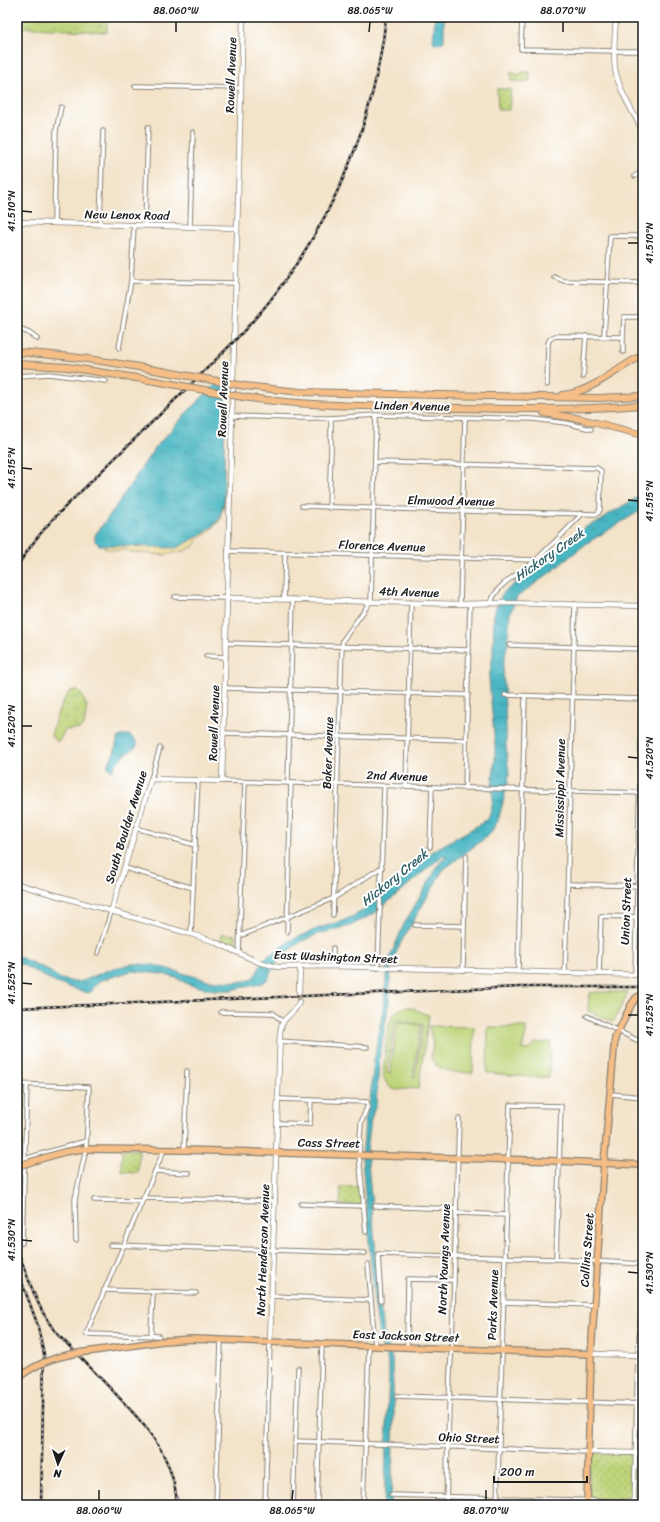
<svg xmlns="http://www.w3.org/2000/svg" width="660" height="1522" font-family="Sriracha,sans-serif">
	<defs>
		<pattern id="grass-tufts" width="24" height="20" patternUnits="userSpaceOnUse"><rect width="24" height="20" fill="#bdd479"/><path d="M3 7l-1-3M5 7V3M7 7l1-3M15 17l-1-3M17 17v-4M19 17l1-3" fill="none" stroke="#a2b568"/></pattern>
		<pattern id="wetland-marsh" width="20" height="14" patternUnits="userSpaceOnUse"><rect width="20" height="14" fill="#bdd479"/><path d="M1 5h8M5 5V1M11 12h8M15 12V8" fill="none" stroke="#a2b568"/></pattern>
		<pattern id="sand-dots" width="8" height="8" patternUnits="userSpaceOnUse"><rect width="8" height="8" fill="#eeda9e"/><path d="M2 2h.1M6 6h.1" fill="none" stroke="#ccba88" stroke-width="1.8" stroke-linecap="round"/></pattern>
		<pattern id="park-dots" width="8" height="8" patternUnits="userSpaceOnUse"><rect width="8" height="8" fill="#bdd479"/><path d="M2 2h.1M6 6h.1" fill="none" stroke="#a2b568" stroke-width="1.8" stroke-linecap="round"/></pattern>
		<pattern id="water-ripples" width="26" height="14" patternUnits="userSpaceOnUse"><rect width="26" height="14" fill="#48b6c2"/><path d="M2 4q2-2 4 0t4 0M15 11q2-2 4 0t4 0" fill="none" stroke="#3b939d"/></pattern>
	</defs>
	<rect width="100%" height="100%" fill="#fff"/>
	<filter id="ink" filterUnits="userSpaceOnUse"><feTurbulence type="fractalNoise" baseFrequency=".025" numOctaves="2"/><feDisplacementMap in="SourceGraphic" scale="8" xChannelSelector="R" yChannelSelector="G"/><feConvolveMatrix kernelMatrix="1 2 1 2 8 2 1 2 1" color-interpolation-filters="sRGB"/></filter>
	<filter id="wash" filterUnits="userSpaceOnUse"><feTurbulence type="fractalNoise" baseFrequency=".012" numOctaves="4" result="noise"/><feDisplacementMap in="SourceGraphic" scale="16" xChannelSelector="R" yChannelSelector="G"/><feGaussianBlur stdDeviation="0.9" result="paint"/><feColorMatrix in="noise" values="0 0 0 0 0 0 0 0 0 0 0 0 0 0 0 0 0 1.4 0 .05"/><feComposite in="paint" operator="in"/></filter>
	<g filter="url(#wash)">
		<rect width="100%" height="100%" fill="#f3e3c9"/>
		<path fill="url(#grass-tufts)" stroke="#6c784a" d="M17,17H107V32L17,27Z"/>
		<path fill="url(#wetland-marsh)" stroke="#6c784a" d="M77,690L81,694L87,706L84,725L80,729L65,730L59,741H56L51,736C55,719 59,706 70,691Z"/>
		<path fill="url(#sand-dots)" stroke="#857b5d" d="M222,494H224L225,498L224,505L225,507L220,513L222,518L209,532L197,540L194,546L184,551L164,555L129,552L127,550C121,551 110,550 104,548L106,544L223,500L224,498Z"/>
		<g fill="url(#park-dots)" stroke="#6c784a">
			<path d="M511,71L513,73L518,75L523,72H530L529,82L511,81Z"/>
			<path d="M497,89H511L509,110H498Z"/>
			<path d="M221,934L236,935V947L221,941Z"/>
			<path d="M122,1149L139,1150L138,1173L122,1172Z"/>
			<path d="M341,1187H361L363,1206L340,1205Z"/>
			<path d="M590,1453H634L633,1500L588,1499Z"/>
		</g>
		<g fill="#bdd479" stroke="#6c784a" fill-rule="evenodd">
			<path d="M598,992H628L614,1021L612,1022L588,1011L589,993Z"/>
			<path d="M408,1007C417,1008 421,1014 429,1015L418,1089C402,1086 391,1099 383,1075C385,1062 386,1026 393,1016C397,1010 401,1008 408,1007ZM396,1020L423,1025L415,1077H413L421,1025L397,1022L390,1073H387L395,1022Z"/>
			<path d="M429,1026L474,1027L473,1073C457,1072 441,1074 431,1059L433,1044Z"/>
			<path d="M488,1027H526V1034L522,1049L528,1050L536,1043L551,1042L549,1077H530L487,1073Z"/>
		</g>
		<g fill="url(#water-ripples)" stroke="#32696f">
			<path d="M435,17H444V41L438,44L434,43L433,40Z"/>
			<path d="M221,379L225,381L224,500L220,518L215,524L206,532L179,547L175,548L99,545L95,541V535L114,509L154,449L190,409Z"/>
			<path d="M643,494V509L587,543L551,572L517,597L510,613L507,647L503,666L506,727V746L509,774L508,783L498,821L489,835L443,870L400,944L391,965L389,1002L380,1053L376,1104L371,1119L367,1151L382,1324L386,1342L392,1358L394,1411L391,1505H384L389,1371L387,1357L380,1342L374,1299L362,1159L365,1120L370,1100L374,1061L384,1003L387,964L404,924L439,864L446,856L443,855L440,858L375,913L350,926L318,934L302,941L283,955L278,961L268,979L260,984L231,990H214L190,985L176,978L162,974L132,971L99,981L95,985L92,991L88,993L56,983L17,962V956L44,968L61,979L74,982L83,981L108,970L131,964H140L154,965L207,980L235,982L250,980L255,976L264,959L291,940L319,928L343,921L359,913L387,893L396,883L431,852L482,823L489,816L493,801L492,785L495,760V745L489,679L493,654L494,614L496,607L503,593L558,549L565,542L589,525L601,521L606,516Z"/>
			<path d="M129,735L137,742V746L120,759L112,770L108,767C107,761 111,760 113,755C117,748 115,741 120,736Z"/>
		</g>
	</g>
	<g filter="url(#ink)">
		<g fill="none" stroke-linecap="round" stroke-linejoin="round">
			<path stroke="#c8bba6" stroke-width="4.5" stroke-dasharray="4.5 2" stroke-linecap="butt" d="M299,1002V992"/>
			<defs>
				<g id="minor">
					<path d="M522,17L521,49L615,51H639L643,49"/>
					<path d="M608,17H616"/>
					<path d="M135,86L240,88"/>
					<path d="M635,176L643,171"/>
					<path d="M54,223L56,131L61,107"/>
					<path d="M100,224L103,131"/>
					<path d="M145,225L148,127"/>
					<path d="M190,226L193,132"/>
					<path d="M554,277L564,281L643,283"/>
					<path d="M131,281L236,283"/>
					<path d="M17,328L29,333L37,339"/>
					<path d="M604,336L610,236H643"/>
					<path d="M119,348L131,281L134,225"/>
					<path d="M623,352V337"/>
					<path d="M17,376L49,374L106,381"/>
					<path d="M583,377L586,336"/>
					<path d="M547,385L548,343L550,339L555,336L623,337L624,317H643"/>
					<path d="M232,416L290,418H331L376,415L533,419L566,423L591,429"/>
					<path d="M302,506L462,511L596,514L598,513L600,510L601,471L597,468L375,462"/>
					<path d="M329,508L331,450V418"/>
					<path d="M228,551L536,560"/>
					<path d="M175,597L227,598"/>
					<path d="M284,599L285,553"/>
					<path d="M491,603C497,582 522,573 537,559C553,544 568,529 583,513"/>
					<path d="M460,604L465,418"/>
					<path d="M226,643L469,650"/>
					<path d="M509,645L643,649"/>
					<path d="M206,656L226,657"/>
					<path d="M224,688L468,695"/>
					<path d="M505,695L643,699"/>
					<path d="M223,733L466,740"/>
					<path d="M151,779L160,748"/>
					<path d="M222,781L643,793"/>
					<path d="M288,783L293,599"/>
					<path d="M406,786L411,602"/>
					<path d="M465,788L470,604"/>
					<path d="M136,828L195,845"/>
					<path d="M430,847L432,787"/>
					<path d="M125,868L193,888"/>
					<path d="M568,884L643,886"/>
					<path d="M333,915L342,646L343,640L371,601L376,415"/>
					<path d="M415,925L464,926"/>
					<path d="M287,932L291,783"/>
					<path d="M191,934L198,780"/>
					<path d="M240,936L334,898L382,867"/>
					<path d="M98,953L111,912"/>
					<path d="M239,953L245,782"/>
					<path d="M332,966L333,948"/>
					<path d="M378,968L384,786"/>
					<path d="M463,970L466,856"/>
					<path d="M518,971L525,696"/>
					<path d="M565,973L575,604"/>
					<path d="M599,974L601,916L636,917"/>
					<path d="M635,974L643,656"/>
					<path d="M221,1012L273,1013L282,1021"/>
					<path d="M587,1016L643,1043"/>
					<path d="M279,1041L367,1047"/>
					<path d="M17,1084L89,1087L86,1149L75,1199L76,1240"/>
					<path d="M611,1094L643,1097"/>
					<path d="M278,1099L367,1102L368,1105L361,1123L359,1155L366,1232"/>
					<path d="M277,1123L310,1124L311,1100"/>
					<path d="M184,1150L187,1071"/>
					<path d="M17,1161L86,1141"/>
					<path d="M155,1171L189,1173"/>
					<path d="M143,1198L275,1201"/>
					<path d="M94,1200L141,1201"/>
					<path d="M301,1204L364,1206"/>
					<path d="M375,1206L456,1209"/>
					<path d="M456,1213L506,1215"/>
					<path d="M22,1243L27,1085"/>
					<path d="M110,1245L365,1253"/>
					<path d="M368,1264L375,1346"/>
					<path d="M104,1290L196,1293"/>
					<path d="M271,1296L370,1300"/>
					<path d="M381,1301L378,1254L556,1259L643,1264"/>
					<path d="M503,1302L594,1305"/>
					<path d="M151,1335L153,1292"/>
					<path d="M159,1336L86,1334L164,1150"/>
					<path d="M407,1347L408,1279L454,1280"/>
					<path d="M396,1396L643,1404"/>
					<path d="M295,1441L588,1452"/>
					<path d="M391,1495L643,1502"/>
					<path d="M216,1505L221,1340"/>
					<path d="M265,1505L270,1343"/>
					<path d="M293,1505L298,1368"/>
					<path d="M317,1505L322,1344"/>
					<path d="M363,1505L369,1346"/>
					<path d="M446,1505L450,1373L452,1343L459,1119"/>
					<path d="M497,1505L510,1105L561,1106L556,1259"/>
					<path d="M634,1505L638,1355L643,1280"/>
				</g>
				<g id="tertiary">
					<path d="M616,17C615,34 613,53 615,69C619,91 633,112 643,131"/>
					<path d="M17,222L236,228"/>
					<path d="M227,598L460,604L497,603L643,606"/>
					<path d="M17,884L191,934L213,941L258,962L278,967L332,966L643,975"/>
					<path d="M111,912L151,779L222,781L243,17"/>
					<path d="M299,992L300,967"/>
					<path d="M270,1343L280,1032C282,1015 294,1016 299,1002"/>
					<path d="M591,1354L643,1355"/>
					<path d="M588,1452L643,1453"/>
				</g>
				<g id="primary">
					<path d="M82,1149L184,1150L559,1161L643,1165"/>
					<path d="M93,1351L163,1341L192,1339L591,1354"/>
					<path d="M587,1505L591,1354L604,1163L615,1038L631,1005L636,998L643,994"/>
				</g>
				<g id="motorway">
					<path d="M17,352C66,355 113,362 161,371"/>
					<path d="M17,364L67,367L155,381"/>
					<path d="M245,386L300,392L342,393L598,398L643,396"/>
					<path d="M563,395C592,392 617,368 643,355"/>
					<path d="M243,397C301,406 360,406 419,407C494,409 568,411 643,405"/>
					<path d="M544,413L581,419L643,435"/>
				</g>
			</defs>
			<use href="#minor" stroke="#888072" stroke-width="5.5"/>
			<use href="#tertiary" stroke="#888072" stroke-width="6"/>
			<use href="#primary" stroke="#888072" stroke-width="8"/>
			<use href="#motorway" stroke="#888072" stroke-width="8"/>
			<use href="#minor" stroke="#fff" stroke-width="3.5"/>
			<use href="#tertiary" stroke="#fff" stroke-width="4.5"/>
			<use href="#primary" stroke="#f6be87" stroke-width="5.5"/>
			<use href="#motorway" stroke="#f6be87" stroke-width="6"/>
			<defs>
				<g id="rail">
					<path d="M17,566L36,539L52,520C95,477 140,434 183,392C215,360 248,330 275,294C337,213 375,118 386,17"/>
					<path d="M17,1008L520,987H643"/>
					<path d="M17,1249C29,1279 37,1310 58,1335C77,1353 94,1372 112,1390C145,1425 174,1454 177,1505"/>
					<path d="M17,1269L37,1323L44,1354L41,1505"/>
				</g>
			</defs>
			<use href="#rail" stroke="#1c1c1c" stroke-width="2.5"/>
			<use href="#rail" stroke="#fff" stroke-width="1" stroke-dasharray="3" stroke-linecap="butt"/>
			<defs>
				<g id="primary-bridge">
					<path d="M17,1166L64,1152L82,1149"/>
					<path d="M17,1379C39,1360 65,1354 93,1351"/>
				</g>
				<g id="motorway-bridge">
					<path d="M161,371L245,386"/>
					<path d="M155,381L243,397"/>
				</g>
			</defs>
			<use href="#primary-bridge" stroke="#888072" stroke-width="8" stroke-linecap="butt"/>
			<use href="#motorway-bridge" stroke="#888072" stroke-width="8" stroke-linecap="butt"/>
			<use href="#primary-bridge" stroke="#f6be87" stroke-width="5.5"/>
			<use href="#motorway-bridge" stroke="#f6be87" stroke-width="6"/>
		</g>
	</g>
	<path fill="none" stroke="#1c1c1c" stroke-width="1.5" d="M176,32V22M369,32L370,22M563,32V22M22,211L32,212M628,243H638M22,468L32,469M628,500L638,501M22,726H32M628,757L638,758M22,983L32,984M628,1015H638M22,1240L32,1241M628,1272L638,1273M99,1500V1490M292,1500L293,1490M486,1500V1490"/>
	<g text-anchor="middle" stroke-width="4" stroke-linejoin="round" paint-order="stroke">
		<g font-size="12" fill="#1c1c1c" stroke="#fff">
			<text transform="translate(231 75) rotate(-88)" y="4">Rowell Avenue</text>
			<text transform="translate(127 215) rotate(1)" y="4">New Lenox Road</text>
			<text transform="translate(223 399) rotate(-88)" y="4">Rowell Avenue</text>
			<text transform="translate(412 406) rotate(1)" y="4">Linden Avenue</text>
			<text transform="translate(451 501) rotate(1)" y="4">Elmwood Avenue</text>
			<text transform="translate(382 546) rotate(2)" y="4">Florence Avenue</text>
			<text transform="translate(409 592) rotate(2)" y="4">4th Avenue</text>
			<text transform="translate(214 723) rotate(-88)" y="4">Rowell Avenue</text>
			<text transform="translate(328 753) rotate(-88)" y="4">Baker Avenue</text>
			<text transform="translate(397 776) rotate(2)" y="4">2nd Avenue</text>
			<text transform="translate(560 788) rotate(-89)" y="4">Mississippi Avenue</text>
			<text transform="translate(126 827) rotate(-73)" y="4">South Boulder Avenue</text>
			<text transform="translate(626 911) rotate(-88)" y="4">Union Street</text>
			<text transform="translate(336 957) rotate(2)" y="4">East Washington Street</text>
			<text transform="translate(329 1143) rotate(1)" y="4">Cass Street</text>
			<text transform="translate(263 1250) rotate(-88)" y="4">North Henderson Avenue</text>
			<text transform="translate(587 1250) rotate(-86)" y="4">Collins Street</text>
			<text transform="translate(444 1259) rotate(-88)" y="4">North Youngs Avenue</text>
			<text transform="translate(493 1305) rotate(-88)" y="4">Parks Avenue</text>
			<text transform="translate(406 1336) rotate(2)" y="4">East Jackson Street</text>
			<text transform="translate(469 1438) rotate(2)" y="4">Ohio Street</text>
		</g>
		<g font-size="13" font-style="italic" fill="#306167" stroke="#fff">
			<text transform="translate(549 554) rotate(-35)" y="5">Hickory Creek</text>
			<text transform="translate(394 877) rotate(-39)" y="5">Hickory Creek</text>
		</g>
	</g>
	<rect width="660" height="1522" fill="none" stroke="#fff" stroke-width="44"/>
	<g transform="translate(58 1464) rotate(183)" stroke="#ffffff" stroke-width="3" paint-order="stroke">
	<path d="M0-3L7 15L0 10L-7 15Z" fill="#1c1c1c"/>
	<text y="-6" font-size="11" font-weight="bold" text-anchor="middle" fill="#1c1c1c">N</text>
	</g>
	<path d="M494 1476v6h93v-6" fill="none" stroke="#1c1c1c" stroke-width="2"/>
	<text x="500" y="1476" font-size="12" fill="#1c1c1c" stroke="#ffffff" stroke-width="3" paint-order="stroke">200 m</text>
	<rect x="22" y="22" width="616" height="1478" fill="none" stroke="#1c1c1c" stroke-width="1.5"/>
	<g font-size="10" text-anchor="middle" fill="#1c1c1c">
		<text x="176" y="14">88.060°W</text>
		<text x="370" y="14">88.065°W</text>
		<text x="563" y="14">88.070°W</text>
		<text transform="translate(11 211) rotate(-90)" y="4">41.510°N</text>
		<text transform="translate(649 243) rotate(-90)" y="4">41.510°N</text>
		<text transform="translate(11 468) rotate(-90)" y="4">41.515°N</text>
		<text transform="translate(649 501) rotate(-90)" y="4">41.515°N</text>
		<text transform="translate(11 726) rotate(-90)" y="4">41.520°N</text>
		<text transform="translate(649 758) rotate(-90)" y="4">41.520°N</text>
		<text transform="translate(11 983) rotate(-90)" y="4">41.525°N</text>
		<text transform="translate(649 1015) rotate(-90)" y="4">41.525°N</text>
		<text transform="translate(11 1240) rotate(-90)" y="4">41.530°N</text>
		<text transform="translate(649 1273) rotate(-90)" y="4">41.530°N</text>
		<text x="99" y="1514">88.060°W</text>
		<text x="292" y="1514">88.065°W</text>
		<text x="486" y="1514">88.070°W</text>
	</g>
</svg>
